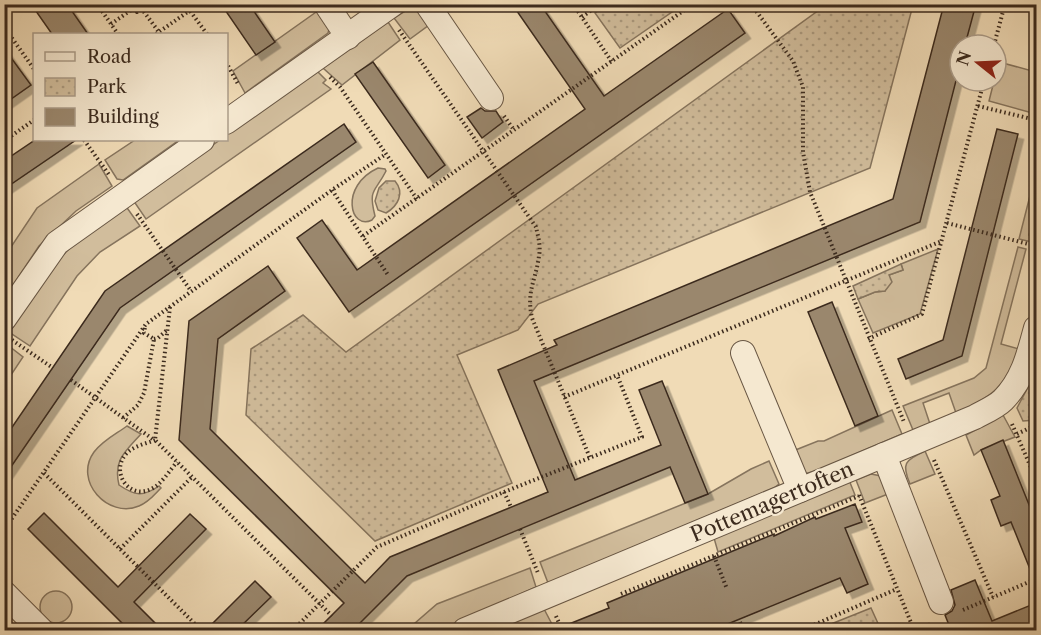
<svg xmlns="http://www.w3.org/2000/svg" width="1041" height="635" font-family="'Libre Caslon Text',serif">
	<defs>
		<pattern id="park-dots" width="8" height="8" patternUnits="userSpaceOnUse" patternTransform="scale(1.5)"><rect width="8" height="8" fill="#d1bd9c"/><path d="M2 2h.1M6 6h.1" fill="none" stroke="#ab9a7f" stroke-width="1.8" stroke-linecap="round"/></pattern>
		<filter id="shadow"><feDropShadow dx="5.5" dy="5.5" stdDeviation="0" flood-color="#0004"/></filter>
	</defs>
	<rect width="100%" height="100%" fill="#f0dbb6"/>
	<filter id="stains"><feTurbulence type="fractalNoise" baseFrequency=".00333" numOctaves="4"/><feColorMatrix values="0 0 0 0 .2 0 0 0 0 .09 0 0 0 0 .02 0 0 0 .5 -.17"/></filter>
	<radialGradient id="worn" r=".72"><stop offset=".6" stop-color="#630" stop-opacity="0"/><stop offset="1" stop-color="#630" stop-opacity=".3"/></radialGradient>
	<g fill="#d1bd9c" stroke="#86745d" stroke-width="1.5">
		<path d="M410,8L418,10L429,25L410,39L394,18Z"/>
		<path d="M319,10L330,26L328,33L245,93L233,71Z"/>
		<path d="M388,22L400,40L342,85L323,68Z"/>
		<path d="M999,62L1036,72V114L989,101L994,81H996Z"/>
		<path d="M317,71L326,80L323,83L331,89L146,219L133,200L220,140H226L227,135Z"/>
		<path d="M135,140H179L123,180L117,179L105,160Z"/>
		<path d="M99,164L112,186L76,211L39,246L5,297V256L37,208Z"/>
		<path d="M378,168L385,169L386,171C375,193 368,188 375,216L372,220C350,231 339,186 378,168Z"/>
		<path d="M1036,172V207L1029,235L1036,238V243L1019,239Z"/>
		<path d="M125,205L140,226L100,252L77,276L30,346L9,332L62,256L72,246Z"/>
		<path d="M1018,247L1026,249L1001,344L1019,349C1006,387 992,397 956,413L949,393L923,403L930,424L913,430L903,406L974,378L986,368Z"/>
		<path d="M938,249L920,314L873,333L858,299L875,292L885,291L889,275L903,270L901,264Z"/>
		<path d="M5,343L23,357L5,384Z"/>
		<path d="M892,410L902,434L816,471L804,474L793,451L818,441H824Z"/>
		<path d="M1003,415L1015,437L981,450L974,455L966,435Z"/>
		<path d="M127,426L141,434C125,452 113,460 119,485C135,496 143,497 159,486L161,488C154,495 149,502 139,506C108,519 73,481 94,452C103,440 116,434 127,426Z"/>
		<path d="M925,451L935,474L910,484C901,463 905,461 925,451Z"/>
		<path d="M769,461L779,484L774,488L548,583L540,562L708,494L751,469Z"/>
		<path d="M871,474L881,476L888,494L865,503L856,480Z"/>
		<path d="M849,480L855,495L718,552L714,538Z"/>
		<path d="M530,568L536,587L443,630H407L437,604Z"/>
		<circle cx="56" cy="607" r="16"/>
		<path d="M543,607L555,630H492Z"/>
	</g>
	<g fill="url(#park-dots)" stroke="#86745d" stroke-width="1.5">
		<path d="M608,4H682V5L620,48L595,13Z"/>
		<path d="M826,5H913L870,168L538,304L518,330L457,355L512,483L375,541L246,415L251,349L303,315L346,352Z"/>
		<path d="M386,181H395C405,193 398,206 386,213L378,210L375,201L379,188Z"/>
		<path d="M901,264L903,270L889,275L892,282L885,291L875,292L858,299L853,286Z"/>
		<path d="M1036,372V420L1023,421L1017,408Z"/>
		<path d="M871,608L881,630H816Z"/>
	</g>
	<g fill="#9a876d" stroke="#3c2b1e" stroke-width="1.5" filter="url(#shadow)">
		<path d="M31,4H67L88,34H52Z"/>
		<path d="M221,4H249L275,42L256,55Z"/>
		<path d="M512,4H540L604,96L728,9L745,33L349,312L297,238L322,220L357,270L585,109Z"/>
		<path d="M944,4H976L965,45H960V65L920,222L534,381L575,480L661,445L639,390L662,381L708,494L685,503L670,467L407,576L353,630H317L344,603L179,440L189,321L268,266L285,291L218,339L210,429L365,583L390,557L548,492L498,370L557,345L554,340L893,199Z"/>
		<path d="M4,48L31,85L4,104Z"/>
		<path d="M373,62L445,165L428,178L355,74Z"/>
		<path d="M481,108L485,111H496L503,122L482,138L467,117Z"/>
		<path d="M344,124L356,142L120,308L4,477V439L105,291Z"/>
		<path d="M997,129L1018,134L962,356L906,379L898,359L943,340Z"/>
		<path d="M35,140H76L4,189V161Z"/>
		<path d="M832,302L878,416L855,426L808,312Z"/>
		<path d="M1003,440L1036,522V584L1011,522L1001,526L991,500L1000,496L981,450Z"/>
		<path d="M855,504L862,522L845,528L868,584L847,593L840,578L713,630H554L609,608L607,603L774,534V536L815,517L816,519Z"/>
		<path d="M44,513L118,587L190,514L206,529L134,602L162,630H129L28,529Z"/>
		<path d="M975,580L992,621L1036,603V630H951L945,615L952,611L955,605L951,590Z"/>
		<path d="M255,581L271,597L237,630H206Z"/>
	</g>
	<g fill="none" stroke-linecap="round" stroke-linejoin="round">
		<defs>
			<g id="minor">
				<path d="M326,4L348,37"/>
				<path d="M427,4L491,98"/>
				<path d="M226,122L393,4"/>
				<path d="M4,319L57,243L202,140"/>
				<path d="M743,353L800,490"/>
				<path d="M884,455L941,602"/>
				<path d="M4,593L41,630"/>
				<path d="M465,630L975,417C984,412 996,407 1003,400C1023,380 1029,354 1036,328"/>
			</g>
		</defs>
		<use href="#minor" stroke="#695744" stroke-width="26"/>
		<g stroke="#3c2b1e" stroke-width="4" stroke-dasharray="1.5 3" stroke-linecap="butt">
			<path d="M97,4L118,34"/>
			<path d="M131,4L137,12L146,4"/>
			<path d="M185,4L207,34"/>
			<path d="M573,4L612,62"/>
			<path d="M751,4L793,61L803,87V152L810,192L904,422"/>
			<path d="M141,8L159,32"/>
			<path d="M582,17L600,4"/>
			<path d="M111,24L134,8"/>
			<path d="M4,27L34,69"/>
			<path d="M399,30L536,227C538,236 541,246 539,256C536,280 526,291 532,318L590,458"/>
			<path d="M156,34L189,11"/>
			<path d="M994,45L1005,4"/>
			<path d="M226,62L238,84"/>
			<path d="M330,77L340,87L417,199"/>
			<path d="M978,106L1036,120"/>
			<path d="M504,116L514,130"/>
			<path d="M84,140L110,176"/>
			<path d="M4,141L34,120"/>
			<path d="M332,190L388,275"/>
			<path d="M137,214L191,291"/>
			<path d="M947,223L1036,246"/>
			<path d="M363,236L693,4"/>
			<path d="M170,307L155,440L332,616"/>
			<path d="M154,339L158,338L167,330"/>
			<path d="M868,339L922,314L984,81"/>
			<path d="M12,340L53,368"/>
			<path d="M71,380L154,440"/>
			<path d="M564,397L942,241"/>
			<path d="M123,418L138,405L144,393L154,339L144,333L145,327"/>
			<path d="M1012,424L1036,479"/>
			<path d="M1017,434L1036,425"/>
			<path d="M155,440C145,444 133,446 126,454C110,472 129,500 151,489C161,485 170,470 177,462"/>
			<path d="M934,460L993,597"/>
			<path d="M44,473L201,630"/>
			<path d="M504,492L511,507"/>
			<path d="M859,495L914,630"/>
			<path d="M520,529L538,573"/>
			<path d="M4,530L146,324L332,190L386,154"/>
			<path d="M120,549L192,477"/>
			<path d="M714,556L727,589"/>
			<path d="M621,594L859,496"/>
			<path d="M963,610L1036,579"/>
			<path d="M556,616L562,630"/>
			<path d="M740,622L743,630"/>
			<path d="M293,630L377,547L504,492L642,437L617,375"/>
			<path d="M802,630L897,589"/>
			<path d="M916,630L931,624"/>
		</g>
		<use href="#minor" stroke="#f5e8d0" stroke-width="24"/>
	</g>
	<g text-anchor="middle" stroke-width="4.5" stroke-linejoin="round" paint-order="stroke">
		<g font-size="21" fill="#3c2b1e" stroke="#f5e8d0">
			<text transform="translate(772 502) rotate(-23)" y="7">Pottemagertoften</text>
		</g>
	</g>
	<rect width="1041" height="635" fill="none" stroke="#f0dbb6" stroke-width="24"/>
	<rect x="6" y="6" width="1029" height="623" fill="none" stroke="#3c2b1e" stroke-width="3"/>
	<rect x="12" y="12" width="1017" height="611" fill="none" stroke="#3c2b1e" stroke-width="1.5"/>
	<rect x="33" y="33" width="195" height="108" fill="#f5e8d0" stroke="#ab9c89" stroke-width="1.5"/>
	<rect x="45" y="52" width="30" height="9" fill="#f5e8d0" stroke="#ab9c89" stroke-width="1.5"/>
	<text x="87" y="63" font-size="18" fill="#3c2b1e">Road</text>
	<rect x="45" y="78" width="30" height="18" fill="url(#park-dots)" stroke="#ab9c89" stroke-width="1.5"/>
	<text x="87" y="93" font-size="18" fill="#3c2b1e">Park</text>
	<rect x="45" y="108" width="30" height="18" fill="#9a876d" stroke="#ab9c89" stroke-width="1.5"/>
	<text x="87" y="123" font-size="18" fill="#3c2b1e">Building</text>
	<g transform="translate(978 63) rotate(288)"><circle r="28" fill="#f5e8d0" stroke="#ab9c89" stroke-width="1.5"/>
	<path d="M0-4.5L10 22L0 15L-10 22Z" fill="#8f2418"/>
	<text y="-9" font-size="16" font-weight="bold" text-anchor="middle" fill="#3c2b1e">N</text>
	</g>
	<rect width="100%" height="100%" filter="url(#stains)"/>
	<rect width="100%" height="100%" fill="url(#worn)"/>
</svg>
